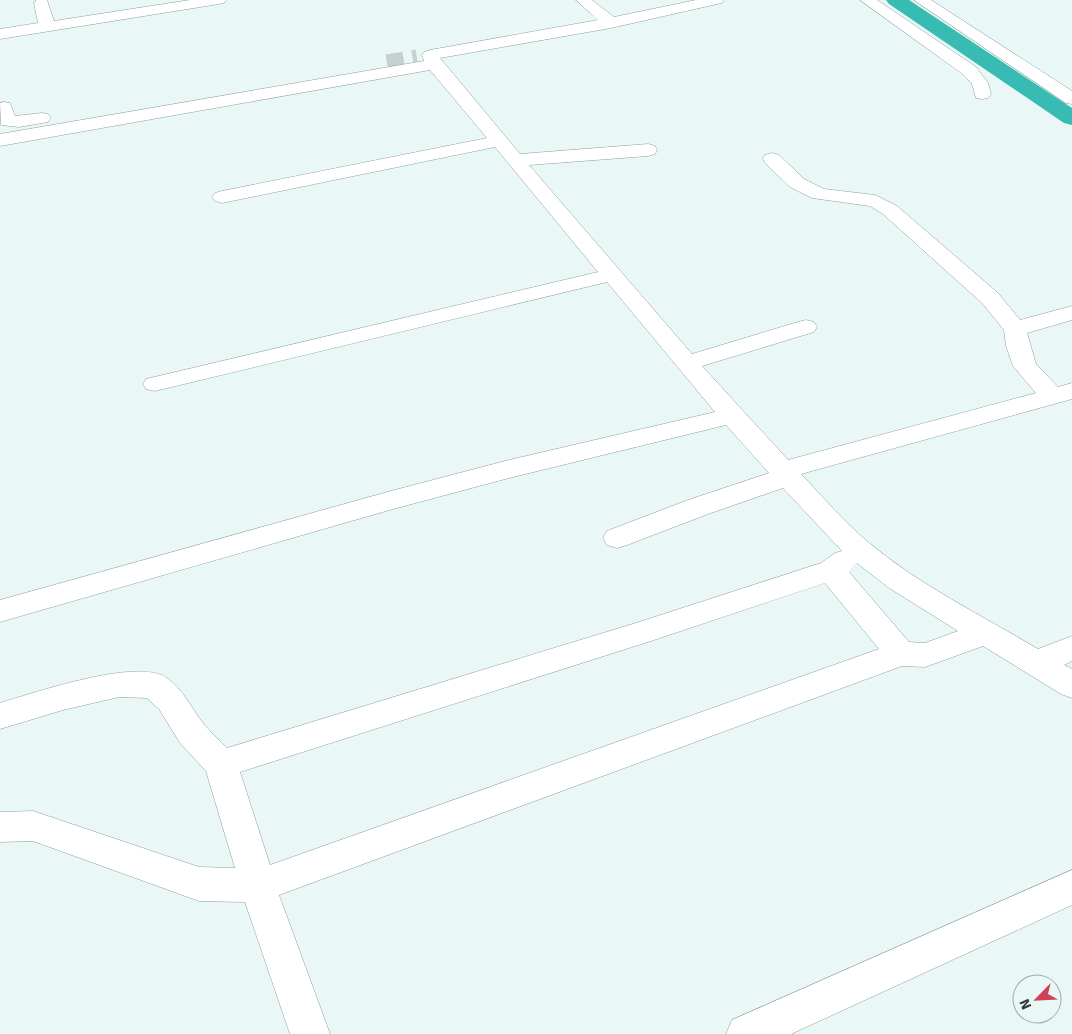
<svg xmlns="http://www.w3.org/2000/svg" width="1072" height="1034" font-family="Signika,sans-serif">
	<rect width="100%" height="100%" fill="#e9f7f6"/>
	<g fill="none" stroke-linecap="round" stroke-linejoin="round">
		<path fill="#38bbb3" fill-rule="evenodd" d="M886,0H909L1072,108V125L1064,123L889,4Z"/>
		<path stroke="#c4d1d0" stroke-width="17" stroke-dasharray="17 9" stroke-linecap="butt" d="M387,63L417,58"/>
		<defs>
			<g id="minor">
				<path d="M37,0H47L54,21L190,0H226L224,3L219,4L0,39V29L38,23L34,3Z"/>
				<path d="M576,0H592L614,17L696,0H724L722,3L717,4L611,28L440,58L520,154L648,144L655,146L657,150L655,154L648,156L529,165L692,354L798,322L806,320L814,322L817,327L814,332L702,366L788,460L1036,393L1013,366L1006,346L1004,330L982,303L883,214L870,206L812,198L790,187L765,163L763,159L765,155L772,153L779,155L804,179L824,189L875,195L897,206L998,293L1020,320L1072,306V320L1027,333L1036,364L1058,387L1072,383V399L801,474C823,497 843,521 868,542C919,585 981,615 1038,649L1072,636V661L1064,665L1072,669V698L1061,694L983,646L925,667L902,666L279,895L330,1034H290L245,902L199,901L33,841L0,842V812L33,811L199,867L235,868L206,771L180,743L159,709L147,698L119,697L63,710L0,729V703C34,693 138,657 167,678C184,690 191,708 203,723C210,732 219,740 227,748L636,623L821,563L835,553L842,551L783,488L708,514L627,545L617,548L607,545L603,538L607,531L688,500L769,473L726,425L509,478L393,509L0,622V600L391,491L509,460L715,412L607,282L155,391L146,389L143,384L146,379L598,272L495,147L222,203L215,201L212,197L215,193L222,191L487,138L430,70L0,146V134L424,61L422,55L424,52L430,50L598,20ZM857,563L889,588L958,631L925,643L909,642L849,572ZM825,583L879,649L270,865L240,772L651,641Z"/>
				<path d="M860,0H877L976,67L988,83L991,94L988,98L982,99L976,98L972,84L964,75Z"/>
				<path d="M914,0H931L1072,91V104L1066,103Z"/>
				<path d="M4,102L10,103L15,116L42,113L48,114L51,118L48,122L19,127L1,125L0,103Z"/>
				<path d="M1072,870V905L791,1034H726L732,1020Z"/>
			</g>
		</defs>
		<use href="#minor" stroke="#8f9d9b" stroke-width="1"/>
		<use href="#minor" fill="#fff" fill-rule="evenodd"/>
	</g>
	<g transform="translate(1037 999) rotate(246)"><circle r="24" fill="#e9f7f6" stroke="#a0abaa"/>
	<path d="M0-4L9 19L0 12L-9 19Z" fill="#d14159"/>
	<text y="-8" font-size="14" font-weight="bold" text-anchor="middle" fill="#323837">N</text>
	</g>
</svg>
